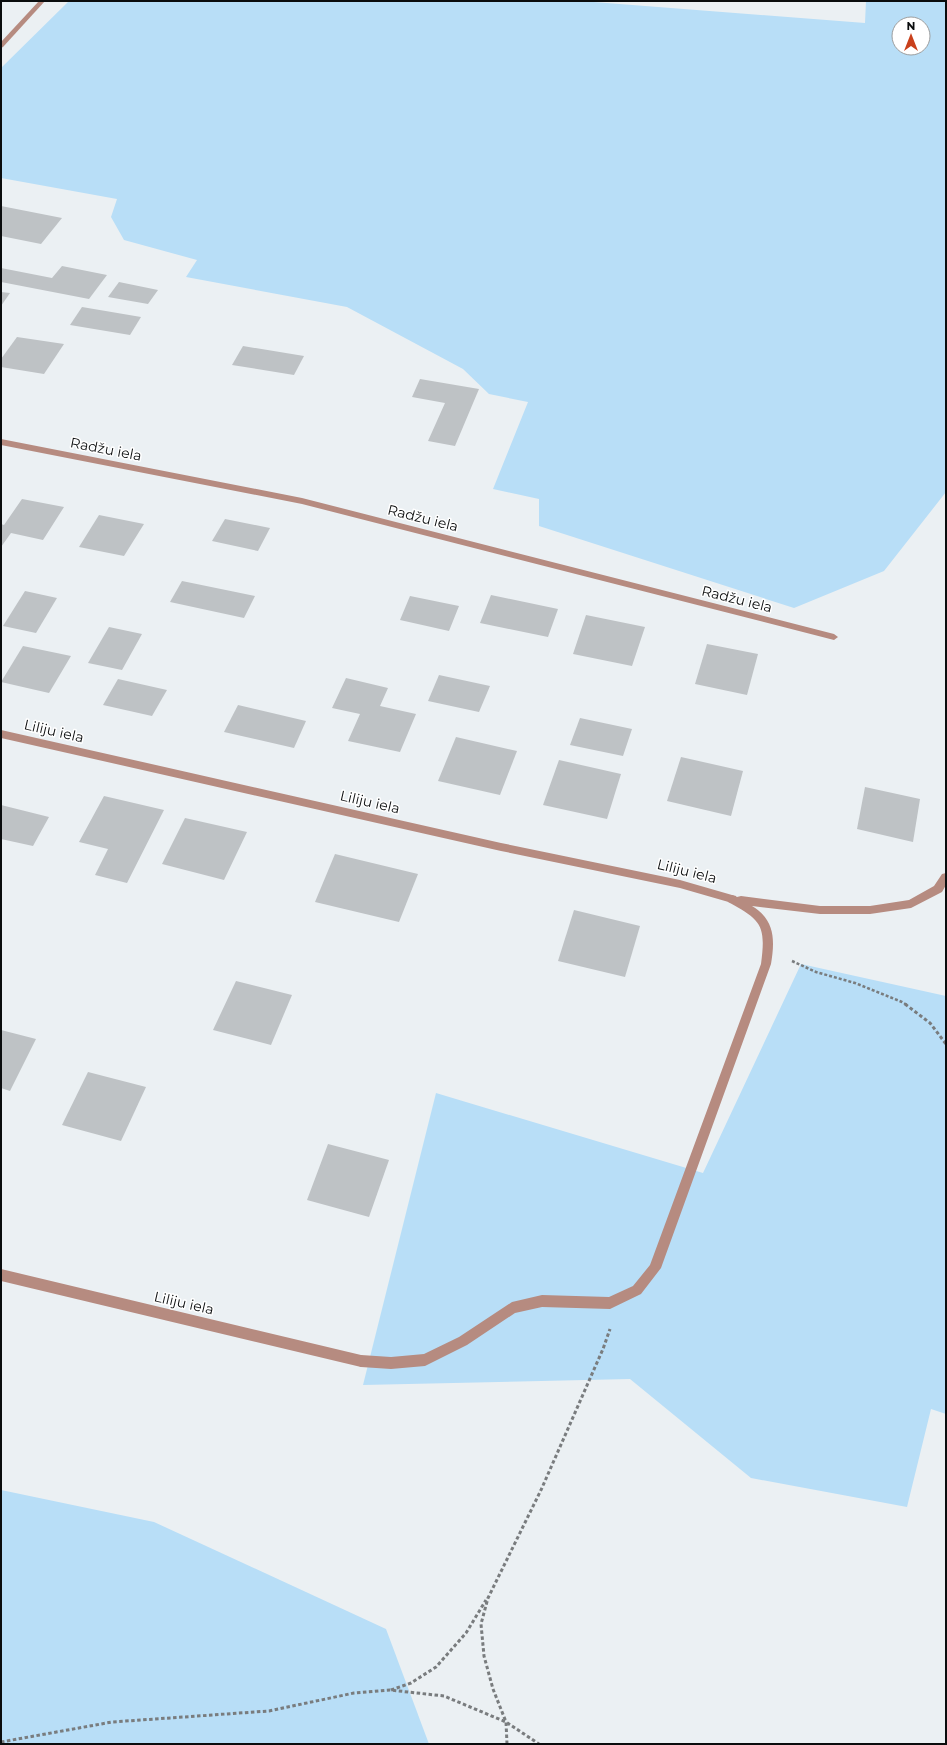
<svg xmlns="http://www.w3.org/2000/svg" width="947" height="1745" font-family="Montserrat,sans-serif">
	<rect width="100%" height="100%" fill="#ebf0f3"/>
	<g fill="#b8def7" fill-rule="evenodd">
		<path d="M69,1H581L865,23L866,1H946V492L884,571L794,608L539,526V499L493,489L528,402L489,394L463,369L347,307L186,277L197,260L124,240L111,217L117,199L1,178V68ZM899,24H923V48H899Z"/>
		<path d="M801,964L946,996V1414L931,1409L907,1507L751,1478L630,1379L363,1385L436,1093L703,1173Z"/>
		<path d="M1,1490L154,1522L386,1629L429,1744H1Z"/>
	</g>
	<g fill="#bec2c5">
		<path d="M1,206L62,218L41,244L1,236Z"/>
		<path d="M62,266L107,275L89,299L1,282V268L52,278Z"/>
		<path d="M119,282L158,290L148,304L108,297Z"/>
		<path d="M1,292L10,293L1,306Z"/>
		<path d="M82,307L141,317L130,335L70,325Z"/>
		<path d="M17,337L64,344L44,374L1,367V359Z"/>
		<path d="M243,346L304,356L294,375L232,365Z"/>
		<path d="M420,379L479,389L455,446L428,441L445,403L412,397Z"/>
		<path d="M22,499L64,507L43,540L11,533L1,547V524L4,525Z"/>
		<path d="M99,515L144,524L124,556L79,547Z"/>
		<path d="M225,519L270,528L258,551L212,541Z"/>
		<path d="M182,581L255,596L244,618L170,602Z"/>
		<path d="M25,591L57,598L36,633L3,626Z"/>
		<path d="M491,595L558,609L548,637L480,623Z"/>
		<path d="M410,596L459,606L449,631L400,620Z"/>
		<path d="M586,615L645,627L632,666L573,654Z"/>
		<path d="M109,627L142,634L122,670L88,663Z"/>
		<path d="M707,644L758,654L747,695L695,684Z"/>
		<path d="M23,646L71,656L49,693L1,682Z"/>
		<path d="M439,675L490,686L479,712L428,701Z"/>
		<path d="M346,678L388,688L380,706L416,714L400,752L348,741L360,714L332,708Z"/>
		<path d="M118,679L167,690L152,716L103,705Z"/>
		<path d="M238,705L306,721L294,748L224,732Z"/>
		<path d="M580,718L632,729L623,756L570,745Z"/>
		<path d="M456,737L517,751L500,795L438,781Z"/>
		<path d="M681,757L743,771L731,816L667,801Z"/>
		<path d="M559,760L621,774L607,819L543,805Z"/>
		<path d="M865,787L920,799L913,842L857,829Z"/>
		<path d="M104,796L164,810L127,883L95,875L108,849L79,842Z"/>
		<path d="M1,805L49,817L33,846L1,839Z"/>
		<path d="M185,818L247,832L224,880L162,864Z"/>
		<path d="M335,854L418,874L399,922L315,902Z"/>
		<path d="M574,910L640,926L625,977L558,961Z"/>
		<path d="M236,981L292,995L271,1045L213,1030Z"/>
		<path d="M1,1030L36,1039L10,1091L1,1088Z"/>
		<path d="M88,1072L146,1087L121,1141L62,1125Z"/>
		<path d="M328,1144L389,1160L369,1217L307,1200Z"/>
	</g>
	<g fill="none" stroke-linecap="round" stroke-linejoin="round">
		<path stroke="#797c7e" stroke-width="2.5" stroke-dasharray="3 2" stroke-linecap="butt" d="M792,961L816,972L855,983L902,1002L907,1005"/>
		<g stroke="#797c7e" stroke-width="3" stroke-dasharray="3.5 2.5" stroke-linecap="butt">
			<path d="M905,1004L930,1023L946,1044"/>
			<path d="M391,1690L411,1683L436,1667L466,1633L486,1600"/>
			<path d="M1,1742L112,1722L269,1711L354,1693L390,1690L444,1696L506,1722L539,1744"/>
			<path d="M507,1744L506,1722L493,1689L484,1656L481,1624L488,1598L541,1490L603,1349L610,1329"/>
		</g>
		<path fill="#b68b80" fill-rule="evenodd" d="M946,873V885L942,892L911,908L870,914H820L752,906C775,920 775,940 771,964L661,1268L641,1294L610,1309L542,1307L515,1313L467,1345L425,1366L391,1369L361,1367L357,1365L355,1361L357,1357L361,1355L391,1357L424,1354L459,1337L512,1302L542,1295L609,1297L633,1286L650,1265L761,964C766,926 762,920 728,902L727,899L728,896L732,895L737,897L741,896L820,906H870L909,900L934,886L942,874Z"/>
		<g fill="#b68b80" fill-rule="evenodd">
			<path d="M39,1H45L3,47L1,48V42Z"/>
			<path d="M1,439L302,498L834,634L838,637L834,640L302,504L1,445Z"/>
			<path d="M1,730L501,843L680,880L732,895L736,896L737,899L736,902L732,903L680,888L501,851L1,738Z"/>
			<path d="M1,1269L361,1355L365,1357L367,1361L365,1365L361,1367L1,1281Z"/>
		</g>
	</g>
	<g text-anchor="middle" stroke-width="3" stroke-linejoin="round" paint-order="stroke">
		<g font-size="14" fill="#0a0c0d" stroke="#fff">
			<text transform="translate(106 449) rotate(11)" y="5">Radžu iela</text>
			<text transform="translate(423 518) rotate(14)" y="5">Radžu iela</text>
			<text transform="translate(737 599) rotate(14)" y="5">Radžu iela</text>
			<text transform="translate(54 731) rotate(13)" y="5">Liliju iela</text>
			<text transform="translate(370 802) rotate(13)" y="5">Liliju iela</text>
			<text transform="translate(687 871) rotate(14)" y="5">Liliju iela</text>
			<text transform="translate(184 1303) rotate(13)" y="5">Liliju iela</text>
		</g>
	</g>
	<rect width="947" height="1745" fill="none" stroke="#0a0c0d" stroke-width="4"/>
	<g transform="translate(911 36)"><circle r="19" fill="#ffffff" stroke="#9d9e9e"/>
	<path d="M0-3L7 15L0 10L-7 15Z" fill="#c9401c"/>
	<text y="-6" font-size="11" font-weight="bold" text-anchor="middle" fill="#0a0c0d">N</text>
	</g>
</svg>
